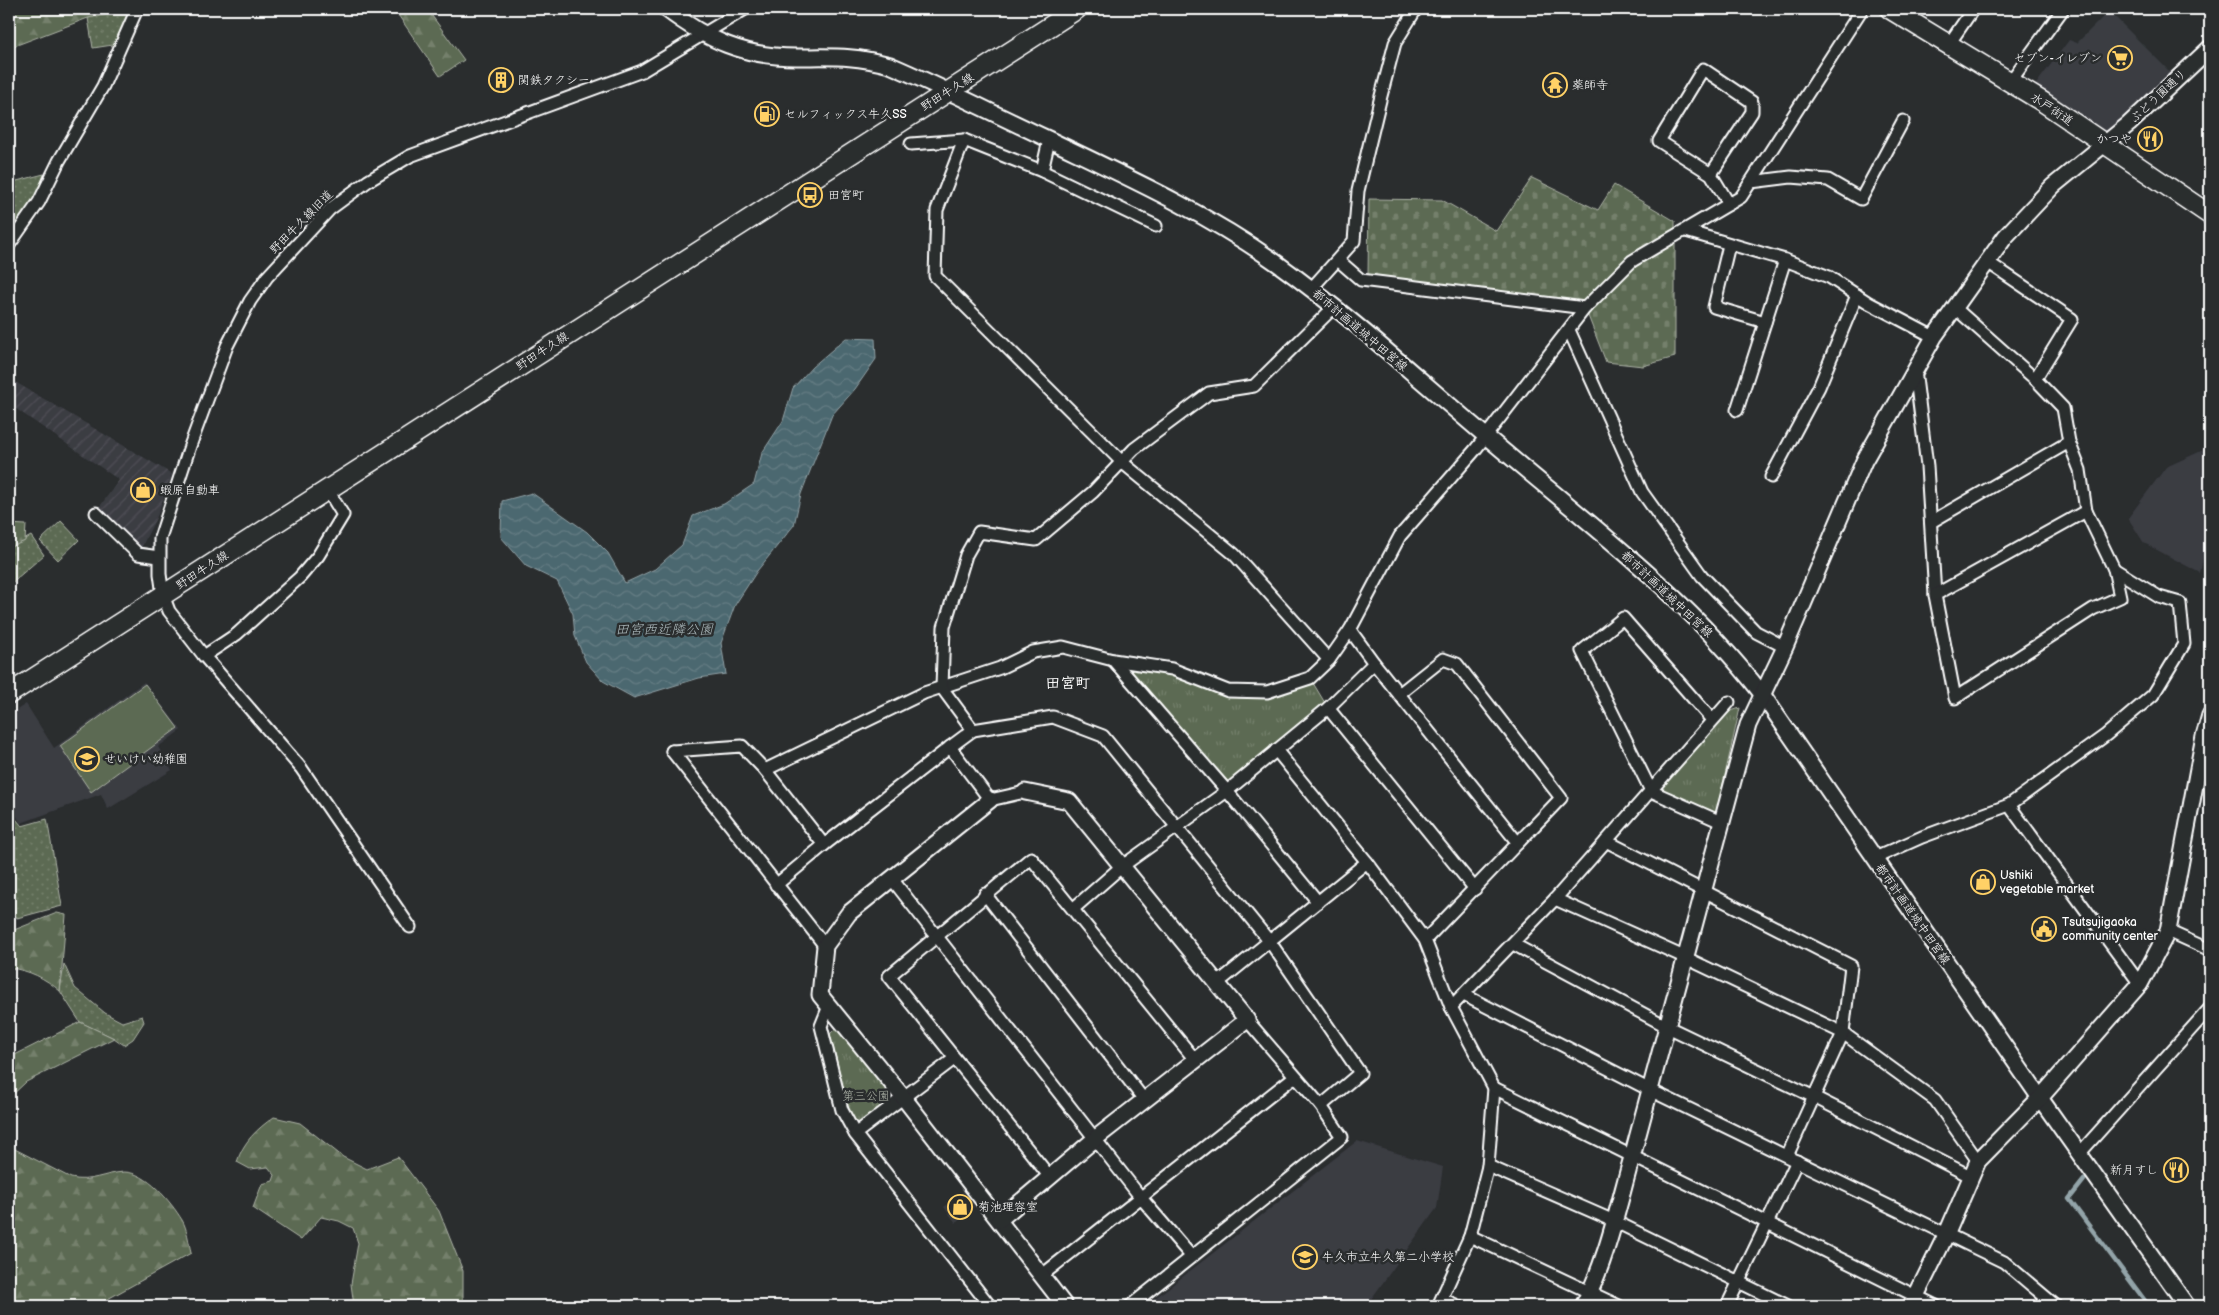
<svg xmlns="http://www.w3.org/2000/svg" width="2219" height="1315" font-family="'Balsamiq Sans','Klee One',sans-serif">
	<defs>
		<pattern id="industrial-furrows" width="10" height="10" patternUnits="userSpaceOnUse" patternTransform="scale(1.25)"><rect width="10" height="10" fill="#3b3c43"/><path d="M-1 1l2-2M0 10L10 0M9 11l2-2" fill="none" stroke="#4f5056"/></pattern>
		<pattern id="grass-dots" width="8" height="8" patternUnits="userSpaceOnUse" patternTransform="scale(1.25)"><rect width="8" height="8" fill="#5c6a52"/><path d="M2 2h.1M6 6h.1" fill="none" stroke="#74806c" stroke-width="1.8" stroke-linecap="round"/></pattern>
		<pattern id="forest-firs" width="22" height="20" patternUnits="userSpaceOnUse" patternTransform="scale(1.25)"><rect width="22" height="20" fill="#5c6a52"/><path d="M5 1l3.5 6h-7zM16 11l3.5 6h-7z" fill="#74806c"/></pattern>
		<pattern id="cemetery-stones" width="16" height="16" patternUnits="userSpaceOnUse" patternTransform="scale(1.25)"><rect width="16" height="16" fill="#5c6a52"/><path d="M2 7V4a2 2 0 0 1 4 0v3zM10 15v-3a2 2 0 0 1 4 0v3z" fill="#74806c"/></pattern>
		<pattern id="park-tufts" width="24" height="20" patternUnits="userSpaceOnUse" patternTransform="scale(1.25)"><rect width="24" height="20" fill="#5c6a52"/><path d="M3 7l-1-3M5 7V3M7 7l1-3M15 17l-1-3M17 17v-4M19 17l1-3" fill="none" stroke="#74806c"/></pattern>
		<pattern id="water-waves" width="16" height="10" patternUnits="userSpaceOnUse" patternTransform="scale(1.25)"><rect width="16" height="10" fill="#4b676f"/><path d="M0 5q4-4 8 0t8 0" fill="none" stroke="#667e85"/></pattern>
	</defs>
	<rect width="100%" height="100%" fill="#2a2d2e"/>
	<filter id="ink" filterUnits="userSpaceOnUse"><feTurbulence type="fractalNoise" baseFrequency=".02" numOctaves="2"/><feDisplacementMap in="SourceGraphic" scale="10" xChannelSelector="R" yChannelSelector="G"/><feConvolveMatrix kernelMatrix="1 2 1 2 8 2 1 2 1" color-interpolation-filters="sRGB"/></filter>
	<g filter="url(#ink)">
		<g fill="#3b3c43">
			<path d="M2109,11L2171,73L2108,131L2104,132L2034,87L2069,40L2077,43Z"/>
			<path d="M2210,447V526L2200,573L2144,543L2128,518L2166,467Z"/>
			<path d="M144,682L181,730L158,747L172,770L108,809L101,794L21,823L9,806V715L26,704L54,748Z"/>
			<path d="M1357,1141L1443,1167L1437,1208L1366,1306H1145Z"/>
			<path d="M963,1192L974,1207L956,1223L944,1207Z"/>
		</g>
		<path fill="url(#industrial-furrows)" d="M10,379L172,474L158,514L140,550L98,509L119,480L9,404Z"/>
		<g fill="url(#grass-dots)" stroke="#aeb4a8">
			<path d="M132,9L119,44L93,48L88,18Z"/>
			<path d="M44,174L35,201L9,237V183Z"/>
			<path d="M61,521L79,540L58,560L40,541Z"/>
			<path d="M31,536L44,555L9,585V548Z"/>
			<path d="M9,811L22,826L47,819L62,906L17,918L9,903Z"/>
			<path d="M64,964L75,988L105,1013L122,1022L142,1016L144,1022L133,1039L124,1045L114,1038L80,1022L60,991Z"/>
		</g>
		<g fill="url(#forest-firs)" stroke="#aeb4a8">
			<path d="M9,9H133L88,18L9,48Z"/>
			<path d="M394,9H427L464,60L440,76Z"/>
			<path d="M9,524L26,525L25,541L9,548Z"/>
			<path d="M57,913L66,915L60,991C45,978 29,970 9,968V932Z"/>
			<path d="M80,1022L114,1038L26,1082L9,1098V1058Z"/>
			<path d="M274,1117L300,1123L343,1157L367,1169L398,1157L439,1211L463,1271V1306H354L351,1284L358,1243L353,1228L339,1221L321,1217L301,1240L253,1208L262,1184L273,1181L275,1175L268,1167L250,1169L237,1162C243,1142 257,1129 274,1117Z"/>
			<path d="M9,1146L71,1178C90,1183 105,1173 124,1172C147,1172 171,1202 182,1220C187,1228 189,1243 191,1253L95,1306H9Z"/>
		</g>
		<path fill="url(#cemetery-stones)" stroke="#aeb4a8" d="M1532,178L1598,210L1614,185L1675,221V357L1643,366L1606,362L1585,308L1368,276L1369,199L1442,200L1496,231Z"/>
		<g fill="url(#park-tufts)" stroke="#aeb4a8">
			<path d="M1113,660L1172,669L1228,691L1267,692L1310,678L1328,708L1227,791Z"/>
			<path d="M1740,708L1716,815L1659,789L1728,712Z"/>
			<path d="M834,1030H839L845,1034L890,1094L891,1103L862,1125L850,1116L830,1034Z"/>
		</g>
		<path fill="#5c6a52" stroke="#aeb4a8" d="M145,684L178,728L91,792L60,746Z"/>
		<path fill="url(#water-waves)" stroke="#93a4a9" d="M846,338L875,339L876,359L855,389L832,415L801,494L794,525L757,571L735,605L721,643L726,674L699,678L634,698L603,681L586,662L575,636L573,614L557,581L526,566L501,537L502,501L532,493L587,532L608,553L625,583L655,569L682,545L693,516L724,504L754,484L762,453L783,421L793,388L812,367Z"/>
		<g fill="none" stroke-linecap="round" stroke-linejoin="round">
			<path stroke="#93a4a9" stroke-width="4.5" d="M2084,1180L2069,1199L2149,1306"/>
			<defs>
				<g id="minor">
					<path d="M1949,44L1973,9"/>
					<path d="M2010,82L2063,9"/>
					<path d="M964,140L937,210L935,276L1123,463L1234,554L1329,660"/>
					<path d="M911,144L964,140L1042,171L1156,226"/>
					<path d="M1042,171L1049,140"/>
					<path d="M1711,174L1752,112V102L1703,69L1659,141L1711,174L1729,204"/>
					<path d="M1751,182L1791,177L1828,180L1861,199L1903,121"/>
					<path d="M1686,231L1785,260L1829,277L1869,303L1934,337"/>
					<path d="M9,245L39,202L59,161L103,86L137,9"/>
					<path d="M1729,245L1714,307L1765,322"/>
					<path d="M1338,260L1361,280L1585,308L1632,261L1741,197L1862,9"/>
					<path d="M1311,289L1354,241L1358,191L1381,96L1395,43L1416,9"/>
					<path d="M1954,307L2035,379L2072,319L1986,261"/>
					<path d="M1569,330L1642,492L1702,576L1756,632L1785,647"/>
					<path d="M1915,370L1927,466L1935,595L1955,698L2093,609L2120,597L2114,569L2159,597L2180,603L2184,644L2153,695L2106,735L2009,805L2140,984"/>
					<path d="M2035,379L2063,408L2069,442L2080,470L2086,511L2114,569"/>
					<path d="M1737,410L1785,260"/>
					<path d="M1771,477L1819,387L1857,295"/>
					<path d="M96,513L138,554L159,557"/>
					<path d="M1931,522L2069,442"/>
					<path d="M1935,595L2086,511"/>
					<path d="M1350,630L1374,663"/>
					<path d="M204,656L237,634L300,577L318,556L343,515L327,489"/>
					<path d="M1113,660L1227,791L1318,902"/>
					<path d="M1399,694L1443,659L1457,664L1561,798L1425,940"/>
					<path d="M1328,708L1475,889"/>
					<path d="M1712,720L1623,618L1582,651L1651,791L1721,822"/>
					<path d="M973,730L1053,717L1103,736L1270,942L1360,1073L1321,1106"/>
					<path d="M1276,750L1367,862"/>
					<path d="M672,751L825,946"/>
					<path d="M672,751L742,746L765,770L824,845"/>
					<path d="M765,770L924,693L1000,668L1033,652L1063,647L1113,660L1172,669L1228,691L1267,692L1310,678L1329,660L1350,630L1400,536L1475,450L1585,308"/>
					<path d="M1025,792L990,800L950,747L973,730L942,688L944,627L966,555L979,532L1036,540L1093,492L1134,449L1209,393L1254,386L1334,307"/>
					<path d="M1606,841L1851,966L1843,1033L1935,1100L1978,1161"/>
					<path d="M1875,858L1922,837L2009,805"/>
					<path d="M892,879L1142,1199L1191,1256"/>
					<path d="M776,885L824,845L950,747"/>
					<path d="M985,894L1145,1101"/>
					<path d="M1555,899L1684,957L1843,1033L1787,1156"/>
					<path d="M1073,909L1121,867L1227,791L1328,708L1374,663L1518,843"/>
					<path d="M410,927L301,768L204,656L169,611L163,595L160,574V538L190,446L227,346L250,301L267,277L330,209L368,181L410,156L642,71L745,9"/>
					<path d="M2168,931L2210,950"/>
					<path d="M1513,944L1668,1027L1814,1097L1970,1176"/>
					<path d="M1219,982L1367,862L1425,940L1451,1007L1494,1088L1488,1166L1470,1236L1438,1306"/>
					<path d="M1464,995L1650,1090L2004,1262L2056,1306"/>
					<path d="M829,1006L821,1026L842,1110L855,1134"/>
					<path d="M1451,1007L1555,899L1729,702"/>
					<path d="M954,1059L855,1134L990,1306"/>
					<path d="M1494,1088L1936,1306"/>
					<path d="M2079,1154L2210,1008"/>
					<path d="M1488,1166L1614,1221L1788,1306"/>
					<path d="M1050,1177L889,976L1031,858L1196,1061"/>
					<path d="M1470,1236L1619,1306"/>
					<path d="M1041,1276L1294,1077"/>
					<path d="M1442,1299L1458,1306"/>
					<path d="M1130,1306L1342,1137L1321,1106L1247,1020"/>
					<path d="M1727,1306L1797,1161"/>
				</g>
				<g id="tertiary">
					<path d="M666,9C707,40 744,57 796,57C833,57 853,55 890,65C944,88 996,115 1048,139C1127,177 1207,213 1278,264C1360,323 1434,394 1513,459C1600,532 1692,603 1762,694L2040,1098L2187,1306"/>
					<path d="M990,800L849,913L825,946L820,995L903,1097L1065,1306"/>
					<path d="M999,1220L1096,1138L1247,1020L1069,801L1025,792"/>
					<path d="M1583,1306C1607,1260 1618,1206 1632,1157L1748,725L1785,647L1864,461L1934,337L2005,237L2053,186L2129,124L2210,48"/>
					<path d="M1911,1306L1947,1233L1978,1161L2040,1098L2140,984L2168,931L2204,736L2210,715"/>
				</g>
				<path id="primary" d="M9,694L1077,9"/>
				<path id="trunk" d="M1890,9L2043,102L2210,215"/>
			</defs>
			<use href="#minor" stroke="#fff" stroke-width="15"/>
			<use href="#tertiary" stroke="#fff" stroke-width="19"/>
			<use href="#primary" stroke="#fff" stroke-width="22"/>
			<use href="#trunk" stroke="#fff" stroke-width="22"/>
			<use href="#minor" stroke="#2a2d2e" stroke-width="11"/>
			<use href="#tertiary" stroke="#2a2d2e" stroke-width="15"/>
			<use href="#primary" stroke="#2a2d2e" stroke-width="19"/>
			<use href="#trunk" stroke="#2a2d2e" stroke-width="19"/>
		</g>
	</g>
	<defs>
		<symbol id="supermarket-ring" viewBox="-11 -11 22 22"><circle r="9.5" fill="#2a2d2e" stroke="#ffd166" stroke-width="1.5"/><path d="M-6-5.5h2.5l.6 2H6L4.5 2H-2.5L-4.4-4H-6ZM-1.5 3.2a1.3 1.3 0 1 0 .1 0ZM3 3.2a1.3 1.3 0 1 0 .1 0Z" fill="#ffd166"/></symbol>
		<symbol id="building-ring" viewBox="-11 -11 22 22"><circle r="9.5" fill="#2a2d2e" stroke="#ffd166" stroke-width="1.5"/><path d="M-4-6H4V6H1V3H-1V6H-4ZM-2.5-4.3h1.7v1.8h-1.7ZM.8-4.3h1.7v1.8H.8ZM-2.5-1h1.7V.8h-1.7ZM.8-1h1.7V.8H.8Z" fill="#ffd166"/></symbol>
		<symbol id="temple-ring" viewBox="-11 -11 22 22"><circle r="9.5" fill="#2a2d2e" stroke="#ffd166" stroke-width="1.5"/><path d="M0-6L5-2H3V0L6.5 2.5H4V6H1.5V3h-3V6H-4V2.5H-6.5L-3 0V-2H-5Z" fill="#ffd166"/></symbol>
		<symbol id="fuel-ring" viewBox="-11 -11 22 22"><circle r="9.5" fill="#2a2d2e" stroke="#ffd166" stroke-width="1.5"/><path d="M-5.5-6h7V0h2V4h1.3V-2.5L3-4.5l.8-.8L6-3V5H2.5V1h-1V6h-7ZM-4.2-4.7v3.2H.2V-4.7Z" fill="#ffd166"/></symbol>
		<symbol id="restaurant-ring" viewBox="-11 -11 22 22"><circle r="9.5" fill="#2a2d2e" stroke="#ffd166" stroke-width="1.5"/><path d="M-5-6h1v4h1v-4h1v4h1v-4h1v5L-1.5 .5V6h-2V.5L-5-1ZM5-6V6H3V1.5H1.5Q1.5-4 5-6Z" fill="#ffd166"/></symbol>
		<symbol id="bus-ring" viewBox="-11 -11 22 22"><circle r="9.5" fill="#2a2d2e" stroke="#ffd166" stroke-width="1.5"/><path d="M-5-6H5V4H4V6H2V4H-2V6H-4V4H-5ZM-3.5-4V0h7V-4ZM-3.5 1.2v1.5H-2V1.2ZM2 1.2v1.5H3.5V1.2Z" fill="#ffd166"/></symbol>
		<symbol id="shop-ring" viewBox="-11 -11 22 22"><circle r="9.5" fill="#2a2d2e" stroke="#ffd166" stroke-width="1.5"/><path d="M-5-2.5h2.3a2.7 3.5 0 0 1 5.4 0H5L5.5 6h-11ZM-1.5-2.5h3a1.5 2.3 0 0 0-3 0Z" fill="#ffd166"/></symbol>
		<symbol id="school-ring" viewBox="-11 -11 22 22"><circle r="9.5" fill="#2a2d2e" stroke="#ffd166" stroke-width="1.5"/><path d="M0-5L7-2L0 1L-7-2ZM-4 1L0 2.5L4 1V4Q0 6-4 4Z" fill="#ffd166"/></symbol>
		<symbol id="civic-ring" viewBox="-11 -11 22 22"><circle r="9.5" fill="#2a2d2e" stroke="#ffd166" stroke-width="1.5"/><path d="M-.6-6.5H3V-4.5H.6V-3L4-1V1h2V6H-6V1h2V-1L-.6-3ZM-1.2 2.5V6h2.4V2.5Z" fill="#ffd166"/></symbol>
	</defs>
	<g fill-rule="evenodd">
		<use href="#supermarket-ring" x="2106" y="44" width="28" height="28"/>
		<use href="#building-ring" x="487" y="66" width="28" height="28"/>
		<use href="#temple-ring" x="1541" y="71" width="28" height="28"/>
		<use href="#fuel-ring" x="753" y="100" width="28" height="28"/>
		<use href="#restaurant-ring" x="2136" y="125" width="28" height="28"/>
		<use href="#bus-ring" x="796" y="181" width="28" height="28"/>
		<use href="#shop-ring" x="129" y="476" width="28" height="28"/>
		<use href="#school-ring" x="73" y="745" width="28" height="28"/>
		<use href="#shop-ring" x="1969" y="868" width="28" height="28"/>
		<use href="#civic-ring" x="2030" y="915" width="28" height="28"/>
		<use href="#restaurant-ring" x="2162" y="1156" width="28" height="28"/>
		<use href="#shop-ring" x="946" y="1193" width="28" height="28"/>
		<use href="#school-ring" x="1291" y="1243" width="28" height="28"/>
	</g>
	<g text-anchor="middle" stroke-width="5" stroke-linejoin="round" paint-order="stroke">
		<g font-size="12" fill="#fff" stroke="#2a2d2e" text-anchor="start">
			<text x="2102" y="62" text-anchor="end">セブン-イレブン</text>
			<text x="518" y="84">関鉄タクシー</text>
			<text x="1572" y="89">薬師寺</text>
			<text x="784" y="118">セルフィックス牛久SS</text>
			<text x="2132" y="143" text-anchor="end">かつや</text>
			<text x="828" y="199">田宮町</text>
			<text x="160" y="494">蝦原自動車</text>
			<text x="104" y="763">せいけい幼稚園</text>
			<text x="2000" y="879">Ushiki<tspan x="2000" dy="14">vegetable market</tspan></text>
			<text x="2062" y="926">Tsutsujigaoka<tspan x="2062" dy="14">community center</tspan></text>
			<text x="2158" y="1174" text-anchor="end">新月すし</text>
			<text x="978" y="1211">菊池理容室</text>
			<text x="1322" y="1261">牛久市立牛久第二小学校</text>
		</g>
		<g font-size="12" fill="#fff" stroke="#2a2d2e">
			<text transform="translate(947 92) rotate(-32)" y="4">野田牛久線</text>
			<text transform="translate(2158 96) rotate(-43)" y="4">ぶどう園通り</text>
			<text transform="translate(2052 109) rotate(34)" y="4">水戸街道</text>
			<text transform="translate(301 222) rotate(-45)" y="4">野田牛久線旧道</text>
			<text transform="translate(1360 330) rotate(40)" y="4">都市計画道城中田宮線</text>
			<text transform="translate(542 351) rotate(-33)" y="4">野田牛久線</text>
			<text transform="translate(202 570) rotate(-33)" y="4">野田牛久線</text>
			<text transform="translate(1667 594) rotate(43)" y="4">都市計画道城中田宮線</text>
			<text transform="translate(1913 914) rotate(55)" y="4">都市計画道城中田宮線</text>
		</g>
		<g font-size="12" fill="#aeb4a8" stroke="#2a2d2e">
			<text x="866" y="1100">第三公園</text>
		</g>
		<g font-size="14" font-style="italic" fill="#aebbbe" stroke="#2a2d2e">
			<text x="664" y="634">田宮西近隣公園</text>
		</g>
		<g font-size="15" font-weight="bold" fill="#fff" stroke="#2a2d2e">
			<text x="1068" y="688">田宮町</text>
		</g>
	</g>
	<rect width="2219" height="1315" fill="none" stroke="#2a2d2e" stroke-width="30"/>
	<rect x="15" y="15" width="2189" height="1285" fill="none" stroke="#fff" stroke-width="2" filter="url(#ink)"/>
</svg>
